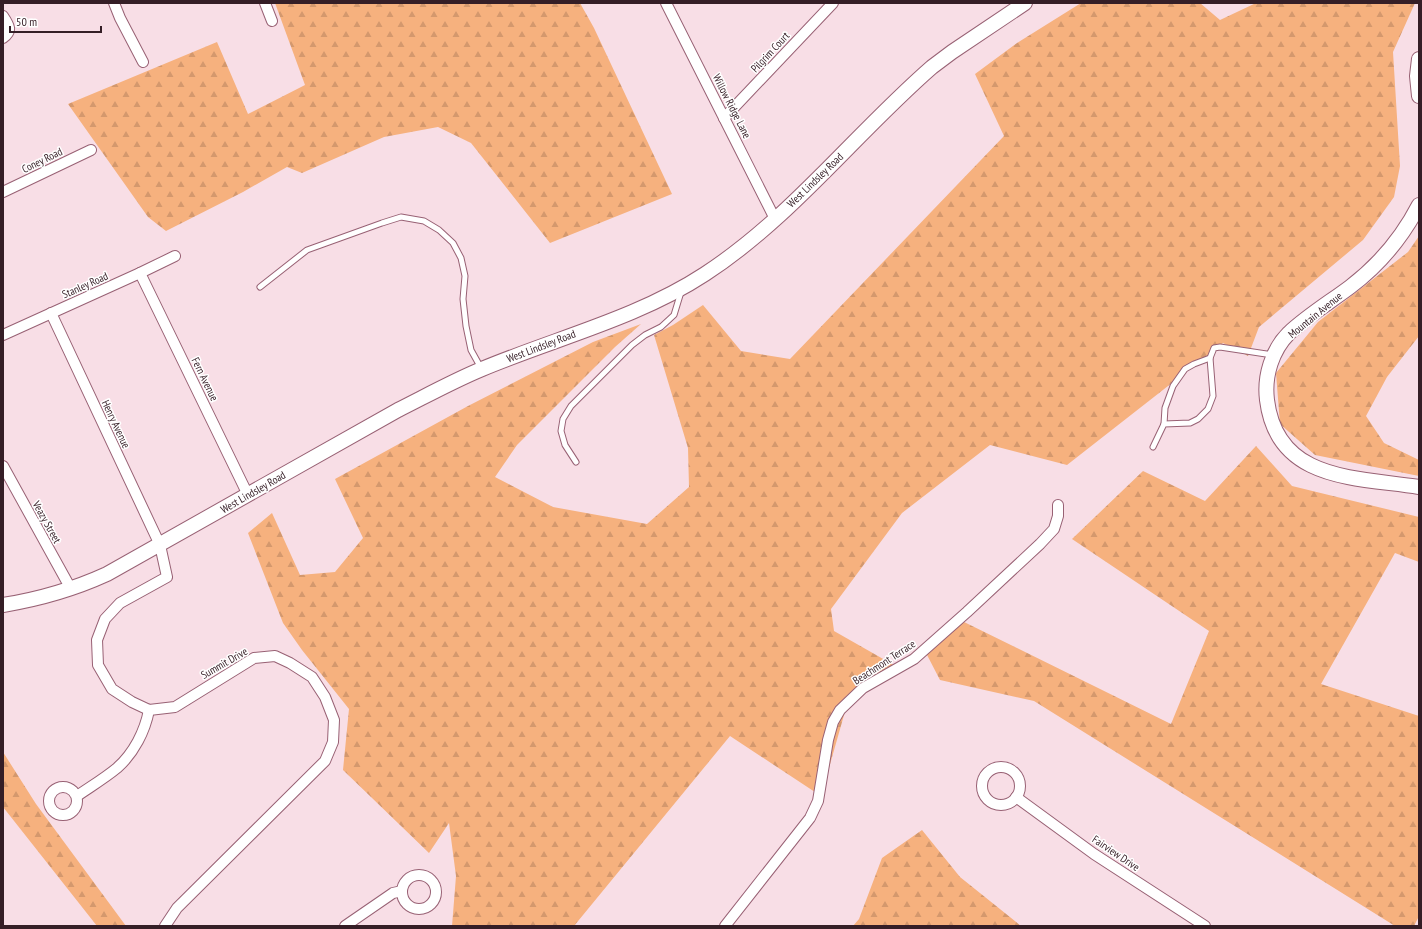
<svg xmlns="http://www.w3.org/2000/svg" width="1422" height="929" font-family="'PT Sans Narrow',sans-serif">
	<defs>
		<pattern id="forest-firs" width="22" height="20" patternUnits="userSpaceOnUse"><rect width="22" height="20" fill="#f6b17e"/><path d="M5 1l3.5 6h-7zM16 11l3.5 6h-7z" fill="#d4986d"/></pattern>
	</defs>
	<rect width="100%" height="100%" fill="#f8dee6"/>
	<g fill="url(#forest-firs)">
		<path d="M275,3H580L594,28L672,194L550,243L471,143L438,127L384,137L302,173L287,167L243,192L166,231L148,217L68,104L217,42L248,114L305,85Z"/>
		<path d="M1081,3H1200L1220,20L1256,3H1415L1393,52L1400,166L1394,197L1363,240L1259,327L1248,356L1223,343L1067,465L990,445L902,513L831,609L834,631L899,668L848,701L821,796L730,736L574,926H452L456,876L449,823L429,853L343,770L349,709L302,650L283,623L248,533L272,513L300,575L335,572L363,538L335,479L468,406L593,342L641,324L615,347L517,445L495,477L553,507L647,524L689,487L688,448L654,335L673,325L703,305L741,351L790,359L1004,136L975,74L1017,43Z"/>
		<path d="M1419,236V336L1387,377L1366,416L1384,443L1419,460V476L1315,455L1280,424L1276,373L1318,322L1408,252Z"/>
		<path d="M1256,446L1292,486L1419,517V562L1395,553L1321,684L1419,716V916L1414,926H1395L1034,701L940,680L926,653L962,621L1171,724L1209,631L1072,539L1143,471L1205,501Z"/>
		<path d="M3,752L36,804L126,926H97L3,807Z"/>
		<path d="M922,830L960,877L1021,926H853L859,919L882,858Z"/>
	</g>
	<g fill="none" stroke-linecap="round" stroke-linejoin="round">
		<defs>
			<g id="lane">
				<path d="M260,287L307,250L382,223L401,217L424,221L439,230L453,243L461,258L465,276L463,299L466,326L471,350L481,368"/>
				<path d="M1164,424L1165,408L1173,386L1185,369L1194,364L1210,358"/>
				<path d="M1153,447L1164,424L1190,423L1198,419L1208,409L1213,396L1210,358L1214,348L1220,347L1273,355"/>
				<path d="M576,462L565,445L561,431L563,419L571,406L632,345L645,335L661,327L674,315L681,292"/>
			</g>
			<g id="street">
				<path d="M114,3L120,18L143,62"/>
				<path d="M265,3L272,21"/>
				<path d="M666,3L775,219"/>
				<path d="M3,16C9,25 13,31 3,38"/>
				<path d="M724,118L833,3"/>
				<path d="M3,192L91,150"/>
				<path d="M140,273L248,495"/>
				<path d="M51,313L160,545L167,577L120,603L105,619L97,640L98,665L112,689L132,702L149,710L175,707L254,658L275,656L290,663L312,677L325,697L334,720L333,742L325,761L177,908L165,926"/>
				<path d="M3,335L140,273L175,256"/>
				<path d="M3,466L71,589"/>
				<circle cx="1001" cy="786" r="19"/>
				<circle cx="63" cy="801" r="14"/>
				<path d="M77,796C90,787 105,778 117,768C134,753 145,731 149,710"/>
				<path d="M1016,797L1094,854L1205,926"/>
				<circle cx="419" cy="892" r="17"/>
				<path d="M345,926L393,893L402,891"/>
				<path d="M725,926L810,818L818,801L828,740L833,722L840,710L863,688L914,659L967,612L1040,544L1054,529L1058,516V505"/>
			</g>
			<g id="secondary">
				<path d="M1419,59L1417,76L1419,96"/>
				<path d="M1419,205C1402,238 1379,265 1350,287C1330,302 1307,316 1289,333C1272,350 1264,376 1267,400C1277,482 1357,477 1419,487"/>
				<path d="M3,605C40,599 72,590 107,574L398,410C426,396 453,381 482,369C556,338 638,318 705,274C791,218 855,134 932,67L952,52L1025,3"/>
			</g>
		</defs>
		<use href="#lane" stroke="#986174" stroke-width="7"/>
		<use href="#street" stroke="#986174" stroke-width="12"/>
		<use href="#secondary" stroke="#986174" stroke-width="16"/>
		<use href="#lane" stroke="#fff" stroke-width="5"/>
		<use href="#street" stroke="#fff" stroke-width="10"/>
		<use href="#secondary" stroke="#fff" stroke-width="14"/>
	</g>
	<g text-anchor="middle" stroke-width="3" stroke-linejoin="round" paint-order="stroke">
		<g font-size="11" fill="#351e26" stroke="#fff">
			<text transform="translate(770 52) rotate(-47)" y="4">Pilgrim Court</text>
			<text transform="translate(732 106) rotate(63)" y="4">Willow Ridge Lane</text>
			<text transform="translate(42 160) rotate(-26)" y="4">Coney Road</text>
			<text transform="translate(815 180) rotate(-44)" y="4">West Lindsley Road</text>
			<text transform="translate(85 285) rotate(-24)" y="4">Stanley Road</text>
			<text transform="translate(1315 315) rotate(-39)" y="4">Mountain Avenue</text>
			<text transform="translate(541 346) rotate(-21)" y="4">West Lindsley Road</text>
			<text transform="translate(205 379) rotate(64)" y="4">Fern Avenue</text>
			<text transform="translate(116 424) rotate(65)" y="4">Henry Avenue</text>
			<text transform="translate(253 492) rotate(-30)" y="4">West Lindsley Road</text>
			<text transform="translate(47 522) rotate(61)" y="4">Veazy Street</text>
			<text transform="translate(884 662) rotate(-33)" y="4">Beachmont Terrace</text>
			<text transform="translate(224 663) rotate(-30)" y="4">Summit Drive</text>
			<text transform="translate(1116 853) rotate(34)" y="4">Fairview Drive</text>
		</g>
	</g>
	<rect width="1422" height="929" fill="none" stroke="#351e26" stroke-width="8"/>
	<path d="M10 26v6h91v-6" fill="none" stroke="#351e26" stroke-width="2"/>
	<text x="16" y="26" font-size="12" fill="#351e26" stroke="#ffffff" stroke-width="3" paint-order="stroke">50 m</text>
</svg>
